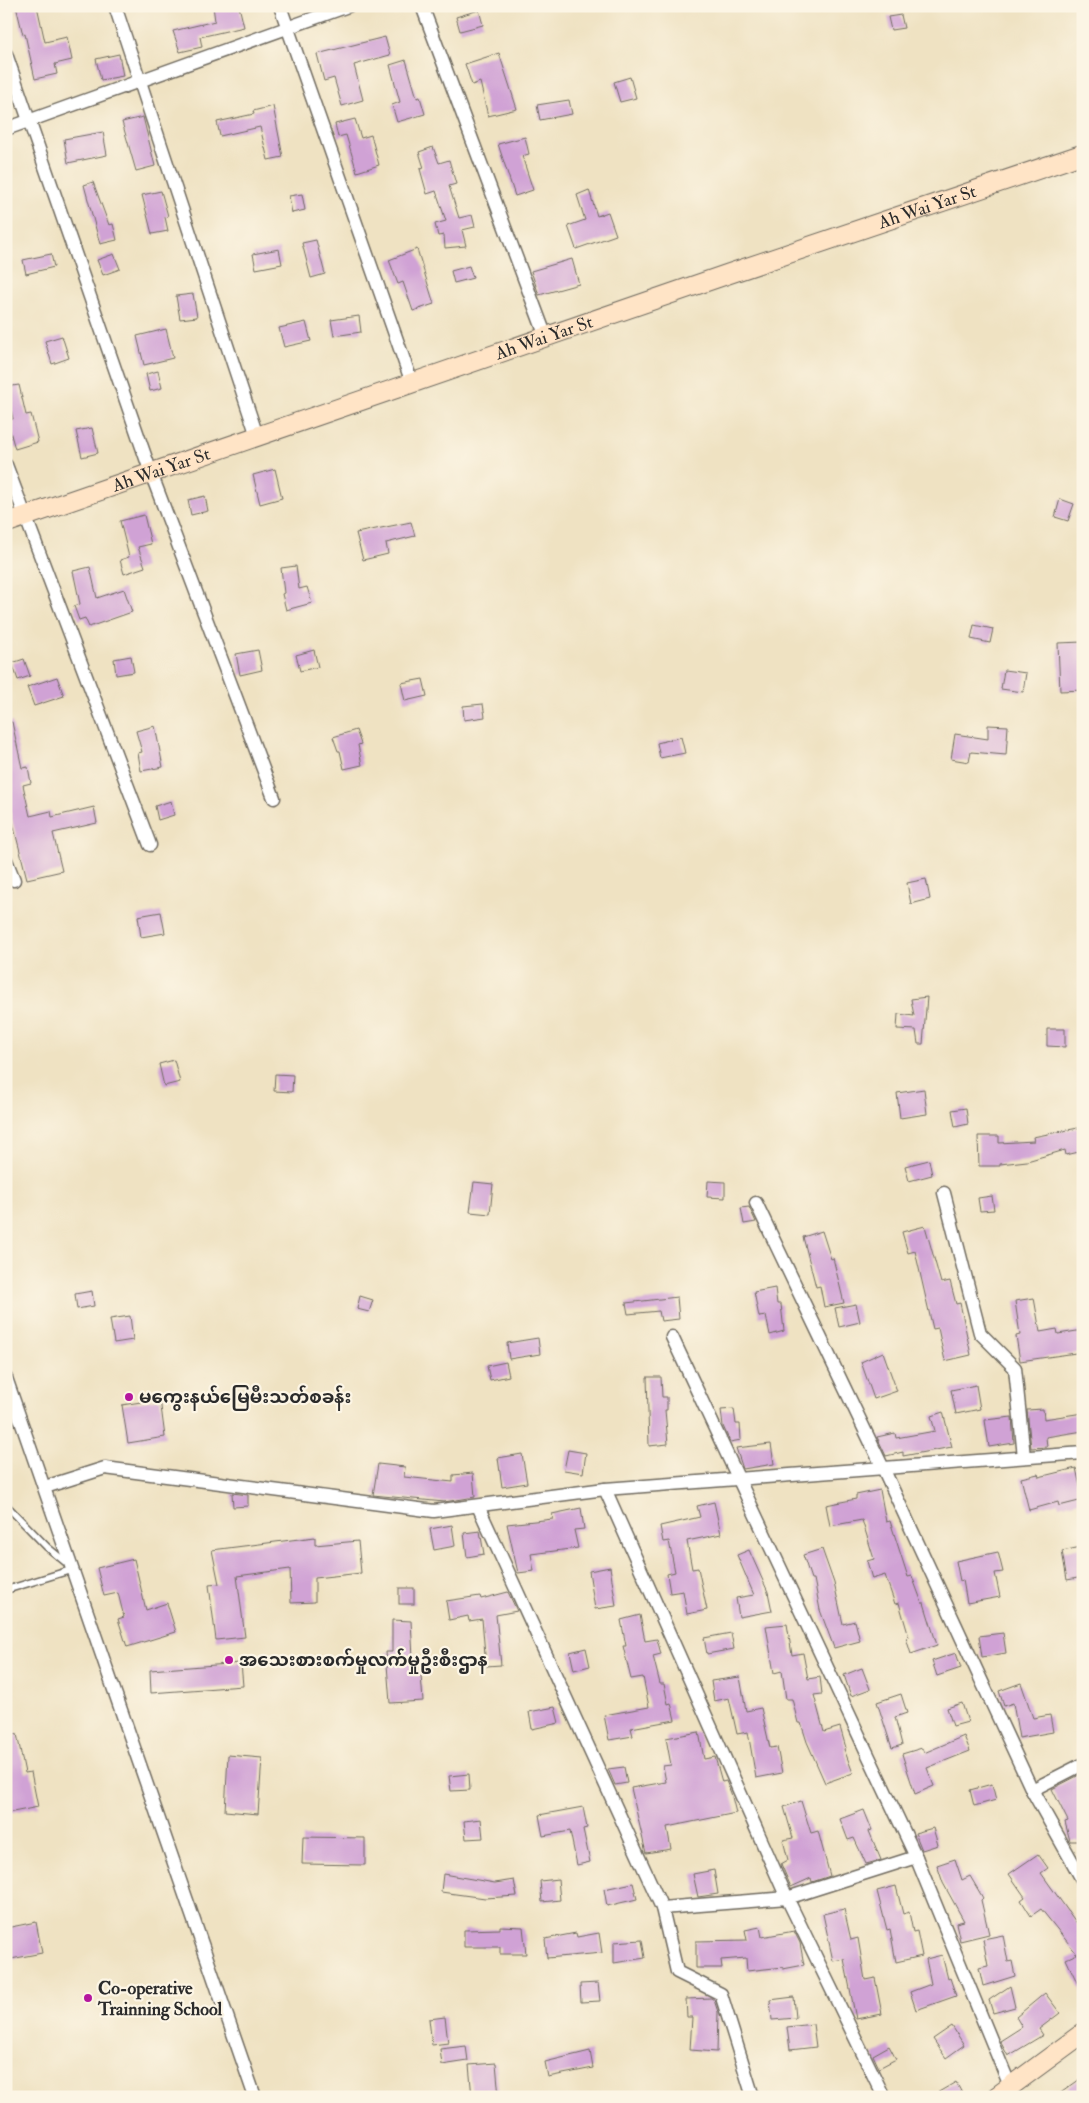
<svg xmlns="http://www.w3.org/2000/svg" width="1089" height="2103" font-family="'IM FELL Double Pica','Noto Sans Myanmar',serif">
	<rect width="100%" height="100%" fill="#fcf5e5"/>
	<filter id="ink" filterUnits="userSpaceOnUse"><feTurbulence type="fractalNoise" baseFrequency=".02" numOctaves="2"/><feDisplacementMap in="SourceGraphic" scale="10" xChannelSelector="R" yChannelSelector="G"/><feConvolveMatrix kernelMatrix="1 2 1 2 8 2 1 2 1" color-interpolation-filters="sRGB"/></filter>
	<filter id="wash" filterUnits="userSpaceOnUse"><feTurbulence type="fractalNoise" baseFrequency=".0096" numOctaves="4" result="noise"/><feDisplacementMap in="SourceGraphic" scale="20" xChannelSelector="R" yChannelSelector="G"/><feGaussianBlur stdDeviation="1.12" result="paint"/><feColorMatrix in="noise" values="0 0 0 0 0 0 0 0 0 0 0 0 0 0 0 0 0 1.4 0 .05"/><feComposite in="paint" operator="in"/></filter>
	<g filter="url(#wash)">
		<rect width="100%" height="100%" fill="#efe2c2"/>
		<g id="blocks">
			<g fill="#d0a2d5">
				<path d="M16,6H37L45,42L67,37L72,60L55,64L57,74L35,79L25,34L23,35Z"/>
				<path d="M213,6H239L244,27L200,37L202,47L180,52L173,31L215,21Z"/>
				<path d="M479,10L483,25L460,31L456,17Z"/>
				<path d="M901,15L904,28L891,30L888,17Z"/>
				<path d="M385,37L390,55L354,65L363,100L342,106L334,78L324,81L317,54Z"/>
				<path d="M499,53L517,109L488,116L480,82L472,85L465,64Z"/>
				<path d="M119,54L123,76L101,80L96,59Z"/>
				<path d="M406,60L417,98L420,97L425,114L397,122L392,105L400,102L390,65Z"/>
				<path d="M630,77L636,98L620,102L614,82Z"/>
				<path d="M569,100L572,114L540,120L537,105Z"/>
				<path d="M273,106L283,157L268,160L260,127L220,136L217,122L254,114L253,111Z"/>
				<path d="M143,117L155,166L136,171L122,122Z"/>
				<path d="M355,119L361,138L371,135L379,165L357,172L346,135L338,137L335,124Z"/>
				<path d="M103,132L107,155L68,163L64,139Z"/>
				<path d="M525,137L529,154L522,156L533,190L515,196L498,144Z"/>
				<path d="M433,147L439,163L449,160L456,184L449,186L459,218L472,215L475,227L462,230L466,246L445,248L444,235L438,236L435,224L446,221L436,191L427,194L420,169L424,168L419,152Z"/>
				<path d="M93,182L109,225L113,224L117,240L100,244L84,185Z"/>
				<path d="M589,190L597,216L608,212L616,235L576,249L568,226L585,220L577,195Z"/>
				<path d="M161,191L168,216L165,217L168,231L152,234L142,195Z"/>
				<path d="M302,194L305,210L292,213L289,196Z"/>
				<path d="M316,240L325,274L311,278L302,243Z"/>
				<path d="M279,249L282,264L256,269L253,254Z"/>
				<path d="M417,249L434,304L413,311L403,282L398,284L389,260Z"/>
				<path d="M51,254L54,267L26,274L23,260Z"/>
				<path d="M114,254L120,269L103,275L97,260Z"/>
				<path d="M572,259L579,284L539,295L531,271Z"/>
				<path d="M469,266L473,278L454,283L451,271Z"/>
				<path d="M193,294L197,317L180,319L176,296Z"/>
				<path d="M359,316L361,332L334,336L331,320Z"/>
				<path d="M306,322L311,341L284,347L279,328Z"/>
				<path d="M166,329L173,358L144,365L137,336Z"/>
				<path d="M62,336L69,358L52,364L45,341Z"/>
				<path d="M158,371L162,388L150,391L146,374Z"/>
				<path d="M19,385L26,415L31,414L38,442L15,449L7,420L13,419L6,387Z"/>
				<path d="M92,428L98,453L82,457L76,431Z"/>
				<path d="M275,469L282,498L260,504L253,475Z"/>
				<path d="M205,496L208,511L191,515L188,500Z"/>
				<path d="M1060,499L1074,504L1068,521L1055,517Z"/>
				<path d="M144,515L151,544L138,547L145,567L124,574L120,560L129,557L120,521Z"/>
				<path d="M411,522L415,536L386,543L388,554L363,560L356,533Z"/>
				<path d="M296,566L299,589L307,587L312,603L286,610L282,594L284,593L281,568Z"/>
				<path d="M90,567L97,598L124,589L132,612L89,627L85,618L79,620L74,606L80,604L73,571Z"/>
				<path d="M974,625L993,629L990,643L971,639Z"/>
				<path d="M1083,642V690L1060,691L1058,643Z"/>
				<path d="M258,650L262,670L240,675L236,654Z"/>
				<path d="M314,650L318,667L300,671L296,655Z"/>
				<path d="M131,656L134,672L116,675L114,659Z"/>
				<path d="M24,659L30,676L18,680L12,663Z"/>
				<path d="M1004,670L1026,673L1023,692L1001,689Z"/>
				<path d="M57,677L64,696L34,706L27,687Z"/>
				<path d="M423,679L427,696L405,701L401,683Z"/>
				<path d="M483,704L485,717L464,720L463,706Z"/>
				<path d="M12,722L22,768L28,767L31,783L23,785L30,816L51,811L52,817L94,807L97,823L53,833L62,871L27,879L6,796V723Z"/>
				<path d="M988,725L1008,726L1006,755L971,752L969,762L951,759L955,734L988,739Z"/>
				<path d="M155,726L163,767L141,771L138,753L142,752L136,731Z"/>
				<path d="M356,730L361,744L358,745L362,765L344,769L340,751H338L333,737Z"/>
				<path d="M681,737L685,753L660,758L657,743Z"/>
				<path d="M171,801L174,815L158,820L155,806Z"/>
				<path d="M926,879L930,899L911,904L907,883Z"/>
				<path d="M161,912L165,933L141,937L138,916Z"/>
				<path d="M927,997L923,1044H918L916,1030L897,1029L898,1014L914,1016L911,999Z"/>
				<path d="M1047,1029H1065V1047L1047,1046Z"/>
				<path d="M174,1060L180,1082L164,1086L159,1064Z"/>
				<path d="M275,1074L293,1075L292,1092L274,1091Z"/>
				<path d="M924,1089L927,1114L900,1118L897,1093Z"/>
				<path d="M966,1108L968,1124L955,1127L952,1110Z"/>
				<path d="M1083,1127V1151L1066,1155L1065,1150L1027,1161L1000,1164V1166H979L978,1136H999V1143L1034,1141L1033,1137Z"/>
				<path d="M929,1160L932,1175L909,1181L905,1166Z"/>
				<path d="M708,1181L725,1182V1198L707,1197Z"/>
				<path d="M474,1182L493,1184L490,1214L470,1212Z"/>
				<path d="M992,1196L994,1210L980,1211L978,1198Z"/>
				<path d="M749,1207L756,1222L744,1224L741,1208Z"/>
				<path d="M925,1226L941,1283L950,1281L956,1304L960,1303L971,1355L945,1361L938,1328L933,1329L915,1251L908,1253L902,1232Z"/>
				<path d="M822,1231L831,1259L833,1258L844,1303L824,1307L820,1286L816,1287L803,1237Z"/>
				<path d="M775,1288L777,1304H781L784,1331L770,1335L766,1316L759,1317L754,1292Z"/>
				<path d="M92,1291L94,1306L77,1309L75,1294Z"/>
				<path d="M360,1296L373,1300L369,1312L357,1309Z"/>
				<path d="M677,1297L679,1319L661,1321L659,1311L628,1314L626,1303Z"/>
				<path d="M1034,1298L1040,1332L1057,1329L1058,1334L1083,1330V1352L1020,1361L1016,1336L1020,1335L1015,1301Z"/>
				<path d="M856,1304L860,1322L839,1327L835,1308Z"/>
				<path d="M130,1316L133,1340L114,1343L110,1319Z"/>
				<path d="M538,1338L540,1354L509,1359L507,1343Z"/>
				<path d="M883,1352L897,1391L874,1399L861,1362Z"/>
				<path d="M506,1362L509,1376L490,1380L487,1366Z"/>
				<path d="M647,1377H661L662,1397H667V1410H665L668,1444L649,1446Z"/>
				<path d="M976,1385L980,1409L956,1414L951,1390Z"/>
				<path d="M160,1399L165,1437L128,1443L122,1405Z"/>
				<path d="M734,1409L736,1424H740L741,1440L730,1442L723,1426L721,1410Z"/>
				<path d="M1043,1409L1044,1419L1083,1413V1431L1046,1437L1047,1447L1031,1448L1027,1410Z"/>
				<path d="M943,1412L952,1447L903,1456V1452L886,1456L877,1437L895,1433L896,1438L935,1431L931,1416Z"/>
				<path d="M1012,1417L1014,1443L989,1447L985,1420Z"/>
				<path d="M771,1444L774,1464L743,1469L736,1448Z"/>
				<path d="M568,1450L586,1453L583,1473L564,1470Z"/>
				<path d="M522,1454L527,1483L502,1487L498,1458Z"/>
				<path d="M378,1464L405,1467L404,1477L453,1482V1475L473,1473L475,1497L444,1502L373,1495Z"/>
				<path d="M1076,1468L1083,1500L1059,1506L1058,1502L1029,1510L1021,1478L1038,1474L1039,1477Z"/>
				<path d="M880,1490L886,1522L890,1521L908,1577L912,1576L922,1603H924L937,1645L911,1654L906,1638L909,1637L899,1603L895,1604L885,1575L872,1579L867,1561L874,1559L862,1520L830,1526L826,1505L856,1499V1495Z"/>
				<path d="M232,1493L248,1495V1506L233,1507Z"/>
				<path d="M714,1502L721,1534L687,1541L692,1569L698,1568L707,1610L687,1614L683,1591L670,1593L667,1574L675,1572L669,1541L663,1542L660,1526L700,1517L697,1506Z"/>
				<path d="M581,1508L584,1529L574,1530L578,1548L531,1554L534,1571L518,1573L507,1524L553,1519L552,1514Z"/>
				<path d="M452,1525L455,1546L434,1550L430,1529Z"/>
				<path d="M480,1531L484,1554L467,1557L464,1533Z"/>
				<path d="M315,1537V1545L358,1541L361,1573L315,1578V1602L291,1603L290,1569L237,1576L245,1637L216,1640L209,1585L219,1584L212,1550Z"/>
				<path d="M1081,1547L1083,1577L1067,1580L1062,1551Z"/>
				<path d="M822,1549L834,1583L843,1624L855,1621L860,1641L834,1648L820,1610L814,1579H811L803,1555Z"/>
				<path d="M749,1550L768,1592L772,1611L739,1617L736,1598L754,1595L737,1555Z"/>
				<path d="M998,1552L1003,1572L995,1573L1000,1597L967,1603L963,1580L960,1581L956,1561Z"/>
				<path d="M134,1559L146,1610L167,1603L176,1632L127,1647L118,1619L124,1617L118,1593L104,1596L97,1568Z"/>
				<path d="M610,1567L616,1606L595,1609L589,1571Z"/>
				<rect x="399" y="1588" width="15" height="16"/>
				<path d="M508,1592L517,1611L496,1615L501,1665L486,1666L482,1619L469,1621L468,1616L449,1620L446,1601L480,1596L481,1599Z"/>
				<path d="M640,1615L645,1641L657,1639L661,1654L653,1656L660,1684H664L668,1704L671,1703L675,1720L631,1728L633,1736L609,1740L604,1715L649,1707L643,1677L631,1679L623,1646H626L621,1620Z"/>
				<path d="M392,1620L411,1621L414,1676L421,1675L423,1701L390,1703L386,1652H392Z"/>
				<path d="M787,1624L792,1655L803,1653L808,1679L820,1677L822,1694L814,1695L824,1732L840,1727L846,1748L844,1749L853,1773L825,1783L807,1742L801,1723H798L792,1699H786L782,1671L774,1673L766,1626Z"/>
				<path d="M731,1633L734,1649L707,1654L704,1638Z"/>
				<path d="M1003,1633L1006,1653L982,1657L979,1636Z"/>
				<path d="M586,1648L590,1666L574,1670L570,1652Z"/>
				<path d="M956,1653L961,1668L937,1676L932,1661Z"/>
				<path d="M241,1663L243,1686L151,1693L150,1670Z"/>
				<path d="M862,1668L870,1689L851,1696L844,1675Z"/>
				<path d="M740,1677L746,1711L761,1708L770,1748L777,1747L782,1773L756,1778L748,1732L737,1734L729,1698L714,1701L711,1681Z"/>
				<path d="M1021,1683L1033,1718L1050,1715L1053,1732L1019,1738L1013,1703L1004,1706L999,1691Z"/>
				<path d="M901,1694L907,1713L895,1717L902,1745L892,1748L877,1702Z"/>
				<path d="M962,1703L968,1722L953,1726L947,1708Z"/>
				<path d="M555,1707L559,1723L532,1729L529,1712Z"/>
				<path d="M699,1732L704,1759L715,1757L722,1782L726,1781L731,1793L736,1813L667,1827L671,1849L646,1853L631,1788L666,1782L663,1766L671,1765L666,1738Z"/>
				<path d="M17,1734L25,1773L31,1772L38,1807L8,1813L6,1736Z"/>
				<path d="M964,1736L970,1751L927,1768L934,1786L915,1794L902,1754L922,1748L924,1753Z"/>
				<path d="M228,1755L262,1758L258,1814L225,1811Z"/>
				<path d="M624,1767L627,1783L615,1785L608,1769Z"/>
				<path d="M1083,1773V1849L1078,1841H1070L1065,1822L1068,1821L1052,1789Z"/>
				<path d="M469,1774L470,1790L451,1791L449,1776Z"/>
				<path d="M992,1784L996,1800L974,1806L970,1790Z"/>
				<path d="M801,1801L811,1833L818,1831L830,1876L812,1882L811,1878L791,1887L781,1864L788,1860L783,1840L793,1838L784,1807Z"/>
				<path d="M583,1807L587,1828L583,1829L590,1862L577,1865L570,1831L543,1836L539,1815Z"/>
				<path d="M864,1810L872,1830L869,1831L881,1860L866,1864L854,1838L848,1840L840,1819Z"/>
				<path d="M481,1819L483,1838L466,1839L464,1821Z"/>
				<path d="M933,1828L938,1845L922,1850L915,1833Z"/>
				<path d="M303,1837L365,1838V1865L302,1864Z"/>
				<path d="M1038,1854L1048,1868L1041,1873L1083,1932V1995L1066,1959L1077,1954L1041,1909L1031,1916L1021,1900L1025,1897L1009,1874Z"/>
				<path d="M955,1859L962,1880L970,1876L983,1898L981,1900L989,1934L960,1941L956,1923L964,1921L943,1883L937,1865Z"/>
				<path d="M714,1870L718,1894L698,1897L693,1874Z"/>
				<path d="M443,1874L495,1883L514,1880L517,1896L485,1898L441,1892Z"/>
				<path d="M558,1879L560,1900L542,1902L540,1881Z"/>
				<path d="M633,1883L637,1899L607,1906L604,1889Z"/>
				<path d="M896,1886L903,1914L909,1912L913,1932L917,1931L922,1956L896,1962L890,1929L887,1930L877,1891Z"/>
				<path d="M844,1909L851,1940L858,1938L865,1980L875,1978L882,2014L856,2019L844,1959L833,1961L823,1914Z"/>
				<path d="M36,1922L42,1953L6,1960V1928Z"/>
				<path d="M500,1926L523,1927L526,1954H500V1947H464V1930L500,1929Z"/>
				<path d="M760,1927L762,1937L794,1931L800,1943L804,1965L783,1969V1967L747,1971L746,1958L721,1960L722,1968H696V1941L747,1940L745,1930Z"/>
				<path d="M576,1933L577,1937L599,1933L602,1953L547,1958L545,1939Z"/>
				<path d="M1003,1935L1008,1962L1012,1961L1015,1976L983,1986L979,1968L988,1966L983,1939Z"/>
				<path d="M642,1940L645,1958L614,1963V1942Z"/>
				<path d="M942,1955L948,1979L950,1978L956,1996L916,2010L910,1992L931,1984L926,1959Z"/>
				<path d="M598,1983L600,2001L581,2002L580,1984Z"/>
				<path d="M1010,1986L1015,2007L993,2013L989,2000Z"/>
				<path d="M1045,1993L1060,2013L1039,2029L1043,2035L1008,2056L1000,2041L1022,2027L1016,2017Z"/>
				<path d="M794,1997L796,2018L772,2020L770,2000Z"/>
				<path d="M711,1998L714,2000L718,2012L717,2052L690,2050L692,2017H687L686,1999Z"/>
				<path d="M445,2017L448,2043L432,2045L429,2019Z"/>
				<path d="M813,2024L816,2047L790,2050L787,2027Z"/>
				<path d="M952,2026L964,2045L946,2058L933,2039Z"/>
				<path d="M466,2046L468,2061L442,2065L440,2049Z"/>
				<path d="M889,2046L896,2059L879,2068L873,2055Z"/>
				<path d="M590,2051L593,2068L548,2077L545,2062Z"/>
				<path d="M496,2063L499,2097H472L469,2065Z"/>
				<path d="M1083,2077V2097H1055Z"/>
				<path d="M956,2082L964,2097H930Z"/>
			</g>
		</g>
	</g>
	<g filter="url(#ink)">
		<use href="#blocks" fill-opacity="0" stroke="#706b60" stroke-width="1"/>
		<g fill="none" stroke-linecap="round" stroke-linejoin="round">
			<defs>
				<g id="lane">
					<path d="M6,1505L47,1547L69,1565"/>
					<path d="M6,1590L74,1569"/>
				</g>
				<g id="street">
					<path d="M115,6L257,436"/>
					<path d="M280,6L412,383"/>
					<path d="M422,6L546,337"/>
					<path d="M6,54L151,473L274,798"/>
					<path d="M6,129L348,6"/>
					<path d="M6,465L150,845"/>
					<path d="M6,860L14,880"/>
					<path d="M944,1193L980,1333L1015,1368L1024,1457"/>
					<path d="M756,1203L883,1468L1032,1790L1083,1881"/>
					<path d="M672,1337L916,1857L1010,2086"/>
					<path d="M6,1378L255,2097"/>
					<path d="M45,1487L105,1468L434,1511L605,1489L1083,1453"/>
					<path d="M605,1489L787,1898L884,2097"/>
					<path d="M478,1506L662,1908L677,1972L721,1994L753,2097"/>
					<path d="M1032,1790L1083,1764"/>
					<path d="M662,1908L787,1898L916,1857"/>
				</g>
				<g id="secondary">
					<path id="s1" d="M6,523L728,274L1083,154"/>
					<path d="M996,2097L1083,2033"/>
				</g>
			</defs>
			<use href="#lane" stroke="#706b60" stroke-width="9"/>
			<use href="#street" stroke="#706b60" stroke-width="15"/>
			<use href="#secondary" stroke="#706b60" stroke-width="21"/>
			<use href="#lane" stroke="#fff" stroke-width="6"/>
			<use href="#street" stroke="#fff" stroke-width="12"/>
			<use href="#secondary" stroke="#ffe4c6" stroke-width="19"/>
		</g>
	</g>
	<g fill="#b5179e" stroke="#fcf5e5" stroke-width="2">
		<circle cx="129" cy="1397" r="5"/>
		<circle cx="229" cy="1660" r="5"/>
		<circle cx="88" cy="1998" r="5"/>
	</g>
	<g text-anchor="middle" stroke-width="4.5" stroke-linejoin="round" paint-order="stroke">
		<g font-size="18" fill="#2b2b2b" stroke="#fcf5e5">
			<text dy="6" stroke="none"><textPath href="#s1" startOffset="974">Ah Wai Yar St</textPath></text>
			<text dy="6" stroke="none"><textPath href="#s1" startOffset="569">Ah Wai Yar St</textPath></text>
			<text dy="6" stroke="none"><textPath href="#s1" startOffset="164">Ah Wai Yar St</textPath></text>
		</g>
		<g font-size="18" font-weight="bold" fill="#2b2b2b" stroke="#fcf5e5" text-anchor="start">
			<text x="139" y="1403">မကွေးနယ်မြေမီးသတ်စခန်း</text>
			<text x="239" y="1666">အသေးစားစက်မှုလက်မှုဦးစီးဌာန</text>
			<text x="98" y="1994">Co-operative<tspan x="98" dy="21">Trainning School</tspan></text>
		</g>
	</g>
	<rect width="1089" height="2103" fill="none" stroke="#fcf5e5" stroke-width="25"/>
</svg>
